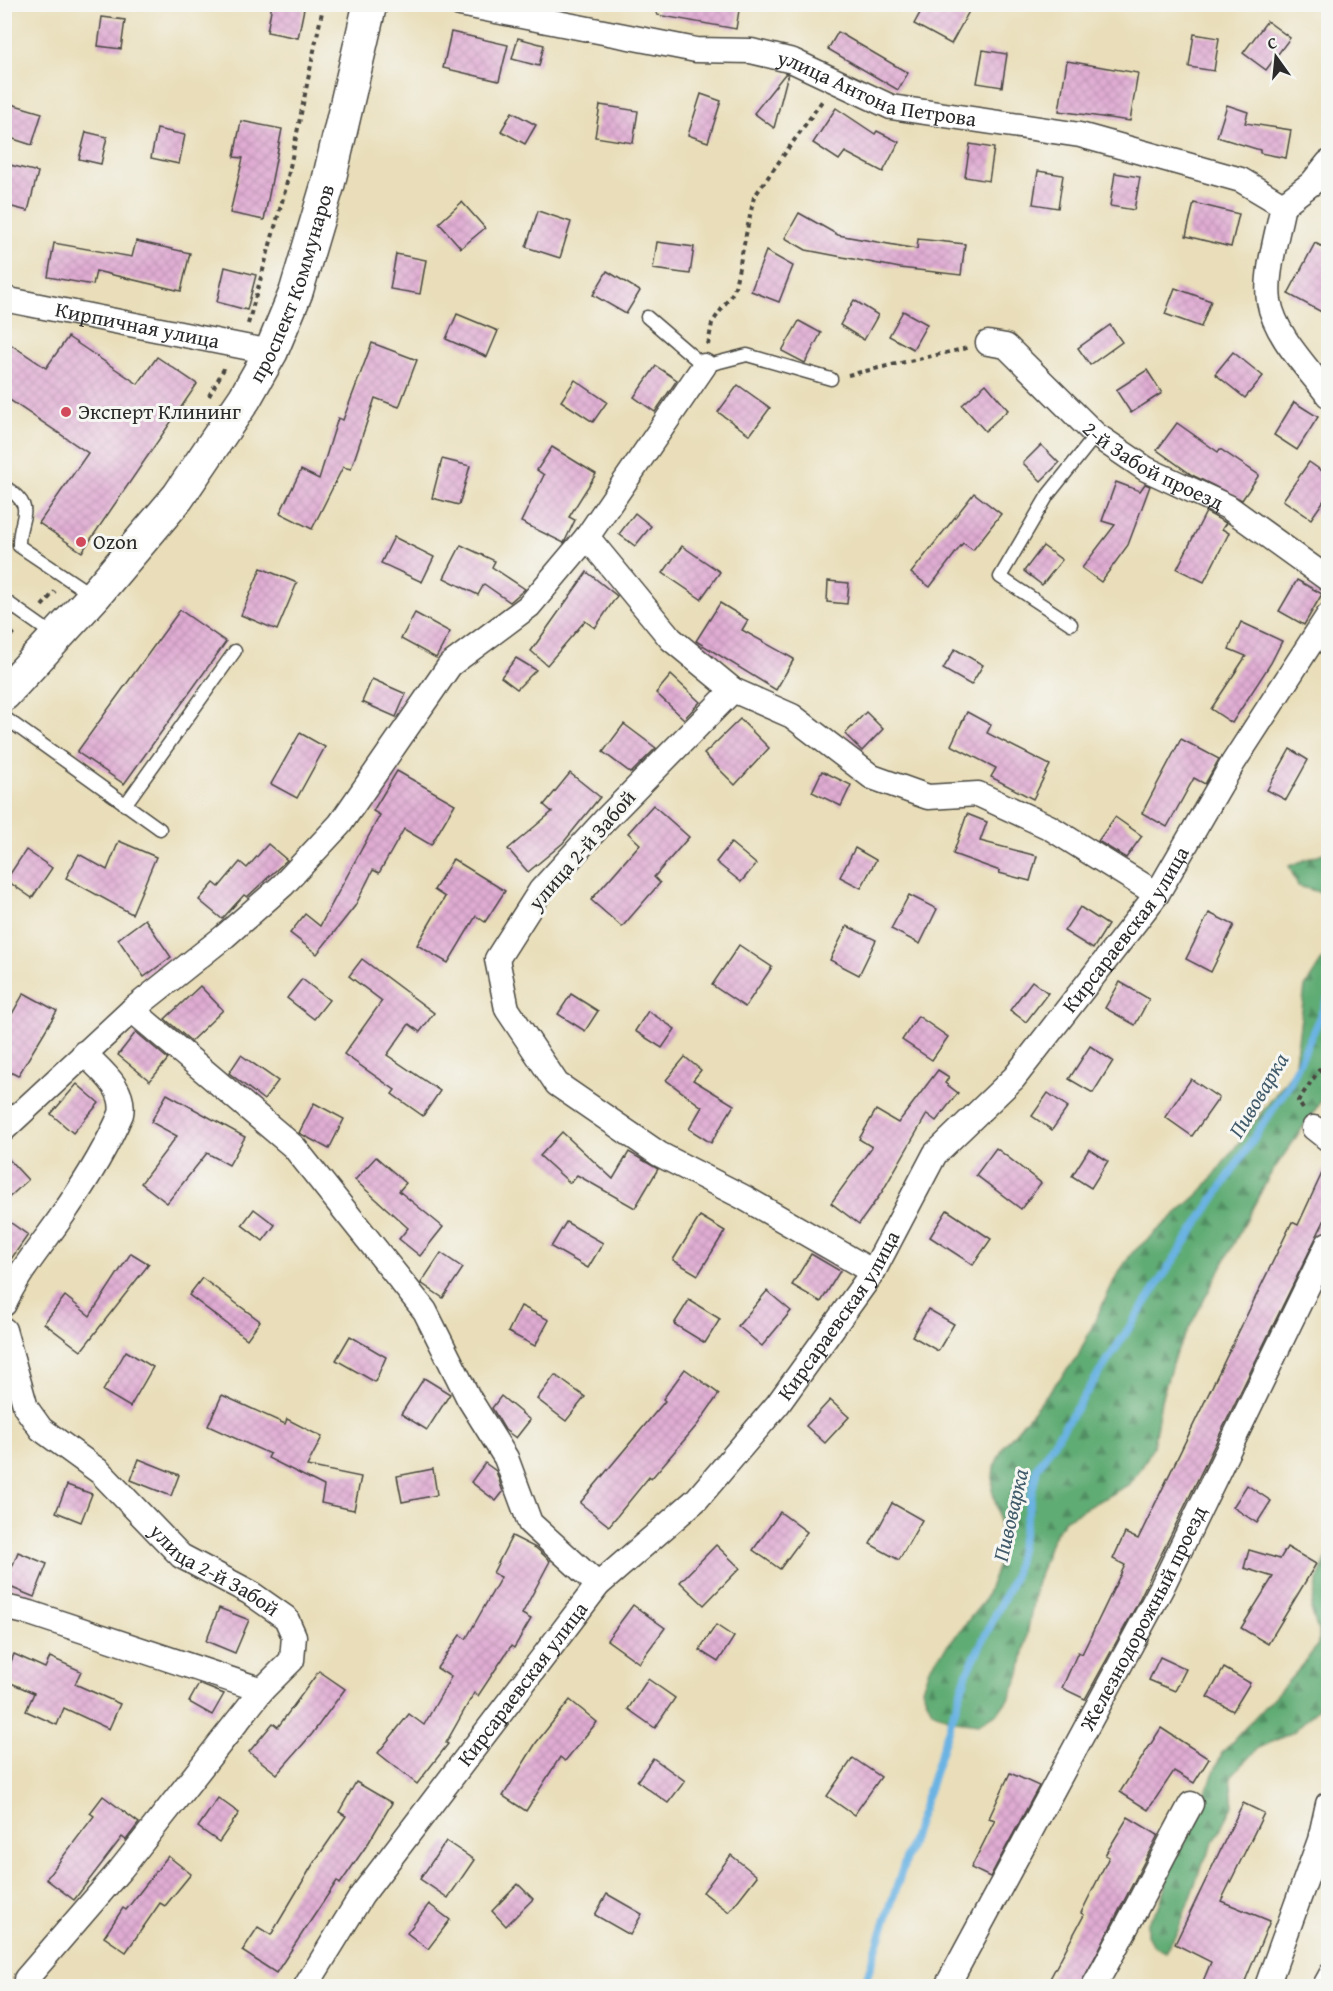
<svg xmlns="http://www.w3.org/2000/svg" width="1333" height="1991" font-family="'Gentium Book Plus',serif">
	<defs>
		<pattern id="forest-firs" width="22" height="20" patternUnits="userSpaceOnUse" patternTransform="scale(1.5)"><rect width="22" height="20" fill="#60ac75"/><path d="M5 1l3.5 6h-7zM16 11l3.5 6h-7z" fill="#4f8c60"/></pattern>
		<pattern id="building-cross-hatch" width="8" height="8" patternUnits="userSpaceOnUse" patternTransform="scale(1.5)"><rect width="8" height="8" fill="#e0acd3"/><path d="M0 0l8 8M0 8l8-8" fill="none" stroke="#c094b5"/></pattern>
	</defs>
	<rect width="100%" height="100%" fill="#f6f6f2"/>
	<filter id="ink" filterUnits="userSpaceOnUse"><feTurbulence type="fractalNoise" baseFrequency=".0167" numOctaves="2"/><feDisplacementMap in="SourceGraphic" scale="12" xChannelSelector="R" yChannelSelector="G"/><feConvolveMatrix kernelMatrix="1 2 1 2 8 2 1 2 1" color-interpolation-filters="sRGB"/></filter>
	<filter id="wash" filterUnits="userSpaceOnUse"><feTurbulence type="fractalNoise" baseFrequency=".008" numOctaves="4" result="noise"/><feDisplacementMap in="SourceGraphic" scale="24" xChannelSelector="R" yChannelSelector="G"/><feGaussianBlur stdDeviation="1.35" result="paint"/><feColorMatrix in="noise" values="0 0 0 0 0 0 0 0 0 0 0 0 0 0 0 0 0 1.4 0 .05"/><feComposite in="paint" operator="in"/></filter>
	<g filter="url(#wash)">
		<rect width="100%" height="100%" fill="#e9deb9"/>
		<g fill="url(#forest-firs)" stroke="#466c50" stroke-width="1.5">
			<path d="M1328,851V891L1322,893L1298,886L1289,866Z"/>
			<path d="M1328,951V1091L1270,1175L1175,1355L1161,1400L1153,1447L1142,1467L1128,1485L1064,1520L1051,1541L1036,1585L1020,1674L1011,1695L998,1713L978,1724L955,1721L932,1711L922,1689L929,1668L984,1601L1001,1557L998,1511L992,1490L994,1467L1004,1446L1077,1358L1117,1275L1132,1253L1202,1191L1294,1070L1305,987Z"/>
			<path d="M1328,1554V1679L1318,1708L1293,1732L1257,1749L1233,1774L1231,1784L1233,1806L1201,1867L1178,1931L1165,1952L1153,1946L1147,1935V1924L1160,1904L1173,1859L1186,1840L1222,1753L1303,1665L1318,1644V1631L1311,1609L1319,1576Z"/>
		</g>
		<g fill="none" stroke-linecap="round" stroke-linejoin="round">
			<path stroke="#6bb3e3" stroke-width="8" d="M864,1986L967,1673L1014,1577L1037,1468L1290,1083L1328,999"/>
		</g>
		<g id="blocks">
			<g fill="url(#building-cross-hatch)">
				<path d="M272,4H305L298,38L267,32Z"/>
				<path d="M658,4H740L736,29L657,15Z"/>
				<path d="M925,4H973L951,44L914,24Z"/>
				<path d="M102,17L125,20L121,49L98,46Z"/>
				<path d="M1267,21L1290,38L1266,70L1243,53Z"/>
				<path d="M451,32L508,45L499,81L443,68Z"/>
				<path d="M838,32L908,73L898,90L828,49Z"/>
				<path d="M1194,34L1219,38L1214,71L1189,67Z"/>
				<path d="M518,38L544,45L539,66L512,59Z"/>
				<path d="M983,50L1007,54L1002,87L977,83Z"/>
				<path d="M1067,61L1138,73L1130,121L1059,111Z"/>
				<path d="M785,74H788L774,128L754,113Z"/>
				<path d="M701,94L721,101L708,142L688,135Z"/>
				<path d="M8,103L42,113L32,145L4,136V114Z"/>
				<path d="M600,105L638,111L633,143L595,137Z"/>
				<path d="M1227,105L1248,112L1245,123L1291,130L1286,158L1260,153V150L1217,137Z"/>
				<path d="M836,108L875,134L877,131L899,142L883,172L845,152L839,160L813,143Z"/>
				<path d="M512,112L536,125L525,144L501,131Z"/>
				<path d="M241,121L282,129L264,220L230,213L243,158L234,157Z"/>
				<path d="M157,129L185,135L179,164L151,158Z"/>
				<path d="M86,132L107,137L101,164L79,159Z"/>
				<path d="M970,144L994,148L989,181L965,177Z"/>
				<path d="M10,165L38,172L28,211L4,205V186Z"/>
				<path d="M1038,171L1063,175L1058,208L1033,204Z"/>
				<path d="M1115,173L1140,177L1134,210L1110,206Z"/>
				<path d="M462,202L485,228L461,248L439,223Z"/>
				<path d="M1194,203L1239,214L1231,247L1186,236Z"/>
				<path d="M538,211L571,222L560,258L526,247Z"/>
				<path d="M799,213L838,235L917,249L918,239L965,244L961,275L900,268L806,250L785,238Z"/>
				<path d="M136,241L190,253L181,291L96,271L93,285L48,277L54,243L132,257Z"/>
				<path d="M657,242L694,247L690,274L653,269Z"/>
				<path d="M1315,243L1329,250V316L1288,294Z"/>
				<path d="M766,251L793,266L779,302L751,291Z"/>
				<path d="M396,254L426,260L420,294L390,289Z"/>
				<path d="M225,267L256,275L247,310L217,302Z"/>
				<path d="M607,271L640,291L626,314L593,295Z"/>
				<path d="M1175,288L1211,301L1201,327L1165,314Z"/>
				<path d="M854,300L878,315L864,340L840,325Z"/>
				<path d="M903,311L927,324L913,349L889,336Z"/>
				<path d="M457,314L498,331L487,357L446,339Z"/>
				<path d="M799,321L821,333L805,363L782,351Z"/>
				<path d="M1110,325L1122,342L1090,365L1078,348Z"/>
				<path d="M68,337L138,384L157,357L197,384L82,552L39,523L88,453L4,396V340L46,368Z"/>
				<path d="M372,343L417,360L399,407L375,398L351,469L343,467L312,529L280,513L301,470L319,479L338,418L343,420Z"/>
				<path d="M1233,352L1263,376L1245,398L1215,374Z"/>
				<path d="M656,366L677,380L655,412L634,397Z"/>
				<path d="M1147,370L1162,393L1131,413L1116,390Z"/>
				<path d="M575,380L607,402L593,422L561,401Z"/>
				<path d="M986,384L1008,410L985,431L962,405Z"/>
				<path d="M738,385L770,408L750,435L718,412Z"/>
				<path d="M1294,402L1318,417L1297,450L1274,435Z"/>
				<path d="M1177,423L1218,452L1220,449L1259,475L1242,500L1192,475L1157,450Z"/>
				<path d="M1041,445L1059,463L1041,481L1023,463Z"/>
				<path d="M552,447L596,474L569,517L575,520L564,543L521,522L544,475L537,470Z"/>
				<path d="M442,459L470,466L459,505L432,498Z"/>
				<path d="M1309,462L1329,476V493L1311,519L1283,500Z"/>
				<path d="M1116,482L1140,491L1145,484L1150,486L1128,545L1101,582L1082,568L1115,525L1102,521Z"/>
				<path d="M974,493L1001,514L973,550L963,543L930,587L911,573Z"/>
				<path d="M1206,512L1226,523L1222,529L1229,533L1204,582L1177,569Z"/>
				<path d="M635,513L651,526L635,546L619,534Z"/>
				<path d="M394,537L434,557L422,582L381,563Z"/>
				<path d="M461,545L495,561L492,567L525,589L510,602L484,584L478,595L444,578Z"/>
				<path d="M682,546L720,572L701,599L663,573Z"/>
				<path d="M1043,546L1062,560L1042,585L1024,571Z"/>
				<path d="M261,568L297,583L277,630L241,615Z"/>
				<path d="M587,572L617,596L595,628L585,621L547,665L531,651Z"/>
				<path d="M1297,580L1322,594L1304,625L1279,611Z"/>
				<path d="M828,581L849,583L847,604L827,602Z"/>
				<path d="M720,603L748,620L742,630L794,659L776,690L696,641Z"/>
				<path d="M180,610L226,642L124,784L77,752Z"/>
				<path d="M415,613L450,632L436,658L401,639Z"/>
				<path d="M1241,622L1282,641L1271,663L1232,723L1211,709L1246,656L1229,649Z"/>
				<path d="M955,649L983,665L971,685L943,669Z"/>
				<path d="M516,658L536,670L517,689L501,677Z"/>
				<path d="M671,675L700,702L684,719L656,693Z"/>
				<path d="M372,679L406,694L396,717L362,702Z"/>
				<path d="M866,712L883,729L862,751L845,734Z"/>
				<path d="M967,712L991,725L987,733L1050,765L1033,799L991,777L996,768L951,745Z"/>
				<path d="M740,719L769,748L735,785L704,754Z"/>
				<path d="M624,724L656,748L631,773L603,752Z"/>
				<path d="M300,733L325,747L297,798L271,784Z"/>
				<path d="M1181,739L1219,759L1205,784L1194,778L1167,827L1142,813Z"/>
				<path d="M1290,749L1308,760L1286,800L1267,790Z"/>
				<path d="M397,771L455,804L431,845L404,829L379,873L373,870L355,906L317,954L290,933L305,914L320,926L380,815L373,811Z"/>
				<path d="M822,771L851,785L841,806L812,792Z"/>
				<path d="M570,773L600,797L563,843L528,872L508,849L552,812L544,805Z"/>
				<path d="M653,805L689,837L654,877L660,883L622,927L591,900L640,844L628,833Z"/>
				<path d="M967,814L987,822L980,841L1037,856L1030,881L999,873L1000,871L953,854Z"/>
				<path d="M1115,817L1142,836L1126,858L1098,841Z"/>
				<path d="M119,841L156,857L132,914L66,878L79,854L107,870Z"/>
				<path d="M731,843L756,864L741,882L716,862Z"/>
				<path d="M268,844L287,860L247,897L244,895L222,919L199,900L214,883L219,887L240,862L247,868Z"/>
				<path d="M855,848L876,860L861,888L840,877Z"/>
				<path d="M26,850L52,868L32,898L6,880Z"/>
				<path d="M453,859L505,891L485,922L476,916L448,963L417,945L445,897L434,890Z"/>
				<path d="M909,895L937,909L920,944L891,929Z"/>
				<path d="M1080,907L1108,925L1093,949L1064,931Z"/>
				<path d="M1209,913L1234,925L1211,972L1186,959Z"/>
				<path d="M145,919L171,957L144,977L118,939Z"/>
				<path d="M847,926L876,940L859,975L830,960Z"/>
				<path d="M739,945L772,967L745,1007L712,985Z"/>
				<path d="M362,959L434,1013L420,1032L409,1024L387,1055L440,1091L423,1116L392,1094L395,1090L344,1054L382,1001L349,976Z"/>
				<path d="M302,979L329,1000L314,1019L287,998Z"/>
				<path d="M1032,981L1048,993L1026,1022L1010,1010Z"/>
				<path d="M1120,982L1149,999L1135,1025L1105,1008Z"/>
				<path d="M200,986L223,1010L191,1041L165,1019Z"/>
				<path d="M24,993L57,1011L18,1076L4,1069V1028Z"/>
				<path d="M571,994L598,1011L585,1031L558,1014Z"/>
				<path d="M648,1011L675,1029L662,1048L635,1031Z"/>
				<path d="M918,1016L948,1037L932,1060L902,1040Z"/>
				<path d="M136,1032L168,1059L150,1081L118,1055Z"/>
				<path d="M1090,1046L1113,1061L1093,1093L1069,1079Z"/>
				<path d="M241,1055L278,1081L264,1100L229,1073Z"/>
				<path d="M685,1057L701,1070L693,1080L734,1105L711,1143L689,1129L702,1107L666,1080Z"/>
				<path d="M938,1070L949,1077L945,1083L958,1093L936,1121L927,1114L882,1192L859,1224L831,1203L872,1147L859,1139L876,1110L898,1123Z"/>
				<path d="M1191,1079L1219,1098L1192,1136L1165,1117Z"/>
				<path d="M77,1084L99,1103L73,1133L51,1114Z"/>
				<path d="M1048,1093L1068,1107L1052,1130L1032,1116Z"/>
				<path d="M167,1094L245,1137L229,1165L207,1153L167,1203L141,1183L177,1136L151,1122Z"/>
				<path d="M314,1103L344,1119L329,1149L299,1133Z"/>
				<path d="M562,1132L613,1179L629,1152L658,1169L635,1208L577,1175L570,1183L540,1156Z"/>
				<path d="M996,1148L1041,1183L1021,1209L976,1175Z"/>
				<path d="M1089,1149L1108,1161L1091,1188L1072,1176Z"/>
				<path d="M4,1154L28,1180L4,1202Z"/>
				<path d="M376,1157L406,1183L399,1191L443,1227L420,1256L399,1239L408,1228L355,1180Z"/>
				<path d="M1329,1158V1211L1135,1608L1085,1699L1062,1688L1078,1652L1082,1654L1125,1565L1113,1559L1125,1533L1138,1539L1292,1222L1298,1225Z"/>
				<path d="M254,1209L275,1225L263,1241L242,1225Z"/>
				<path d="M947,1210L991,1239L973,1265L930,1237Z"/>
				<path d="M700,1216L725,1231L698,1275L673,1260Z"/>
				<path d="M4,1218L28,1235L4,1269Z"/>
				<path d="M566,1222L603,1243L588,1268L551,1247Z"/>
				<path d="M131,1253L149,1264L81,1351L44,1323L65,1296L90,1316Z"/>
				<path d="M441,1253L463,1268L443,1298L421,1283Z"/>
				<path d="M811,1254L840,1271L821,1302L792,1285Z"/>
				<path d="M202,1278L260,1321L247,1339L189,1295Z"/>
				<path d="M767,1291L791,1311L762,1346L738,1326Z"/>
				<path d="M689,1300L720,1319L705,1343L674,1324Z"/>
				<path d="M521,1306L549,1320L535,1346L508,1332Z"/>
				<path d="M928,1309L954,1324L938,1351L912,1336Z"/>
				<path d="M350,1336L386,1357L375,1382L336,1360Z"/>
				<path d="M126,1351L153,1367L130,1407L103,1391Z"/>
				<path d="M685,1369L719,1394L698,1424L651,1479L649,1477L609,1526L580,1503L665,1401L663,1399Z"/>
				<path d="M555,1375L585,1397L566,1421L537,1399Z"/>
				<path d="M424,1378L450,1394L427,1430L401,1414Z"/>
				<path d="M222,1395L285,1424L287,1419L322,1437L307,1466L361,1477L354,1510L321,1503L324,1486L268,1458L270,1454L208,1426Z"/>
				<path d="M501,1396L530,1420L516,1438L505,1430L492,1408Z"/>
				<path d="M830,1400L849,1417L825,1443L806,1426Z"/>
				<path d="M139,1459L179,1475L171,1496L131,1480Z"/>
				<path d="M485,1463L496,1471L503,1492L496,1501L471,1482Z"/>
				<path d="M433,1469L437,1495L402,1502L397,1476Z"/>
				<path d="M67,1485L92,1494L81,1522L56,1512Z"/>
				<path d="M1247,1485L1271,1501L1257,1523L1233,1507Z"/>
				<path d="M892,1503L922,1520L899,1560L870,1544Z"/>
				<path d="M780,1512L807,1532L780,1569L753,1550Z"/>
				<path d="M512,1536L536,1548L550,1561L522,1614L531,1619L514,1648L511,1646L478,1696L474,1693L446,1743L448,1744L417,1784L378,1753L409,1714L424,1725L451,1677L437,1668L460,1635L466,1639L501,1577L493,1573Z"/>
				<path d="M716,1545L740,1568L704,1605L680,1582Z"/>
				<path d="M1287,1547L1316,1564L1268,1644L1241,1628L1273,1577L1244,1568L1249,1550L1280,1559Z"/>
				<path d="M18,1552L47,1564L34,1597L5,1585Z"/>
				<path d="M633,1605L665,1628L639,1663L607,1640Z"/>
				<path d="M219,1608L249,1620L235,1653L206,1641Z"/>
				<path d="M716,1625L734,1637L718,1662L699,1650Z"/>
				<path d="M14,1654L45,1668L50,1657L81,1671L75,1684L120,1704L109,1729L64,1708L57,1725L26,1711L34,1693L4,1680Z"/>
				<path d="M1160,1657L1186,1669L1175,1691L1149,1680Z"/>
				<path d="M1224,1668L1250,1683L1233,1711L1207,1697Z"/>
				<path d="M319,1671L345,1689L312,1734L277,1774L249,1752L273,1723L278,1727Z"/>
				<path d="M648,1679L675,1698L655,1728L628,1709Z"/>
				<path d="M199,1684L224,1694L212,1715L189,1702Z"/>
				<path d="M570,1700L597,1722L565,1761L560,1757L526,1811L503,1796L536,1743Z"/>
				<path d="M1161,1728L1209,1759L1194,1783L1174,1771L1148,1810L1120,1792Z"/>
				<path d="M653,1758L685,1781L668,1803L637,1781Z"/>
				<path d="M853,1758L881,1777L854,1815L827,1796Z"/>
				<path d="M1010,1773L1039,1786L990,1877L971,1868L995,1820L989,1818Z"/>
				<path d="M356,1782L392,1803L369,1842L340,1884L337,1881L276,1973L242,1951L258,1927L271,1935L313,1864L346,1816L339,1812Z"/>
				<path d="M103,1796L139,1823L126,1840L122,1837L74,1900L46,1879L94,1816L90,1813Z"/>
				<path d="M218,1798L239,1813L219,1842L198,1827Z"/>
				<path d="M1243,1803L1264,1813L1221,1901L1270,1921L1243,1986H1201L1211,1962L1175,1944Z"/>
				<path d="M1128,1817L1158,1835L1080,1986H1046L1084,1915L1081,1913L1109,1857L1105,1855Z"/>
				<path d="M446,1841L474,1860L448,1898L420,1879Z"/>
				<path d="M731,1855L757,1876L729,1912L703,1892Z"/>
				<path d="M168,1856L191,1874L165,1906L160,1903L126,1952L104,1937L123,1908L126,1910Z"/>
				<path d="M518,1884L533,1899L506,1926L492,1911Z"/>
				<path d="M607,1894L642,1914L630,1935L595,1915Z"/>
				<path d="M429,1904L450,1920L428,1949L407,1933Z"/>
			</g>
		</g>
	</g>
	<g filter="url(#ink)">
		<use href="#blocks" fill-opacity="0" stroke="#484640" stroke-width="1.5"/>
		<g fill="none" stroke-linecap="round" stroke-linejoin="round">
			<defs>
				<g id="lane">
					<path d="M647,317L704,366L747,355L831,379"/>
					<path d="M4,486C39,509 18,515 19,546L92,595"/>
					<path d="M4,600L55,636"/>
					<path d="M1071,624L1000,577L1048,495L1096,435"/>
					<path d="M4,717L160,829"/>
					<path d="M125,805L235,651"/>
					<path d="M1318,1986L1328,1968"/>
				</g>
				<g id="street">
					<path id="s1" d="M460,4L696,50L751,51L793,61L891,107L1080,135L1241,180L1283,205"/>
					<path d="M1283,205C1278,232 1265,274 1269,301C1275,336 1308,368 1328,395"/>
					<path d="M1283,205L1312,183L1328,163"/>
					<path id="s2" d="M4,299L271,352"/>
					<path id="s3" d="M988,343L1006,346L1096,435L1146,469L1228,507L1328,579"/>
					<path d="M587,537L671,639L733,690L604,821L541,890L497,959L507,1009L557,1084L659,1154L743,1197L873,1272"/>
					<path d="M733,690L792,716L872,777L928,797L978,794L1049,827L1157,894"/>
					<path d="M132,1010L294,1147L425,1311L468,1397L506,1458L530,1523L598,1585"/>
					<path d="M1314,1128L1328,1139"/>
					<path d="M4,1129L132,1010L225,936L283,885L340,824L450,665L529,606L587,537L704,366"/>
					<path d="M4,1304C20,1268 47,1240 68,1207C88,1178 107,1146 121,1114C126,1088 100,1070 84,1053"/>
					<path id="s4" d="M4,1330L26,1408L41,1429L100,1472L181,1556L249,1592L286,1618L294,1636L292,1660L262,1690L121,1869L26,1979"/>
					<path d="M4,1607L30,1613L262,1690"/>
					<path id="s5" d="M306,1986L362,1895L598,1585L697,1499L778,1404L873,1272L935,1154L1014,1078L1157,894L1233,763L1328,616"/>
					<path id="s6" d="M947,1986L1162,1587L1328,1244"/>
					<path d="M1094,1986C1128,1927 1158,1864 1191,1804"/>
					<path d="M1267,1986L1320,1840L1328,1804"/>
				</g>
				<g id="secondary">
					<path id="s7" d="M4,694L94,596L178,497L245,398L271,352L296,292L328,184L370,4"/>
				</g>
			</defs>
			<use href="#lane" stroke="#484640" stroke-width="15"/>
			<use href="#street" stroke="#484640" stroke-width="27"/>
			<use href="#secondary" stroke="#484640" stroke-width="36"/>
			<g stroke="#484640" stroke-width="4" stroke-dasharray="4.5 4.5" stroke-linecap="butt">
				<path d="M248,324L285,191L323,7"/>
				<path d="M708,345L712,323L734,291L754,197L822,101"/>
				<path d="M848,375L967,348"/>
				<path d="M209,396L226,365"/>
				<path d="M42,606L55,591"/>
				<path d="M4,641L18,630"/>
				<path d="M1303,1109L1298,1101L1328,1057"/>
			</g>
			<use href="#lane" stroke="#fff" stroke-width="12"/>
			<use href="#street" stroke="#fff" stroke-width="24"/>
			<use href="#secondary" stroke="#fff" stroke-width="33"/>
		</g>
	</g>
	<g fill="#d1495b" stroke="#f6f6f2" stroke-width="2">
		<circle cx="66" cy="412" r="6"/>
		<circle cx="81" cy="542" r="6"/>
	</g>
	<g text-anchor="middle" stroke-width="6" stroke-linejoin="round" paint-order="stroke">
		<g font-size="21" fill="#2b2b2b" stroke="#f6f6f2">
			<text dy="7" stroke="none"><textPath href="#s1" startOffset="428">улица Антона Петрова</textPath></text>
			<text dy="7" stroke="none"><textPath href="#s7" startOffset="507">проспект Коммунаров</textPath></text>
			<text dy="7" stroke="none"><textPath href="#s2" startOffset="136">Кирпичная улица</textPath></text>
			<text dy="7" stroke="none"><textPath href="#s3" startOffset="210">2-й Забой проезд</textPath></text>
			<text transform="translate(582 850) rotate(-49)" y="7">улица 2-й Забой</text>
			<text dy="7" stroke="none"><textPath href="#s5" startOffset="1344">Кирсараевская улица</textPath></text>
			<text dy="7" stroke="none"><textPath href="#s5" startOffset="860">Кирсараевская улица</textPath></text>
			<text dy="7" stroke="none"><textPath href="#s4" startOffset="332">улица 2-й Забой</textPath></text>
			<text dy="7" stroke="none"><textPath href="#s6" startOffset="417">Железнодорожный проезд</textPath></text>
			<text dy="7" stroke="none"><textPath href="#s5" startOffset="372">Кирсараевская улица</textPath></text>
		</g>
		<g font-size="21" fill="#2b2b2b" stroke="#f6f6f2" text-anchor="start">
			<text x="78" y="419">Эксперт Клининг</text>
			<text x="93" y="549">Ozon</text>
		</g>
		<g font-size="22" font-style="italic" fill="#415b6b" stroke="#f6f6f2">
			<text transform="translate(1258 1095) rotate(-59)" y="8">Пивоварка</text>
			<text transform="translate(1010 1515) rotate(-77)" y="8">Пивоварка</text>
		</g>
	</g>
	<rect width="1333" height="1991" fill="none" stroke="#f6f6f2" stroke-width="24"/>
	<g transform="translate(1276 57) rotate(345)" stroke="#f6f6f2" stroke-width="4.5" paint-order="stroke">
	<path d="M0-4.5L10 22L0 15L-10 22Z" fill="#2b2b2b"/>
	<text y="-9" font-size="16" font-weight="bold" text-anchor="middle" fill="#2b2b2b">С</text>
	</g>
</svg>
